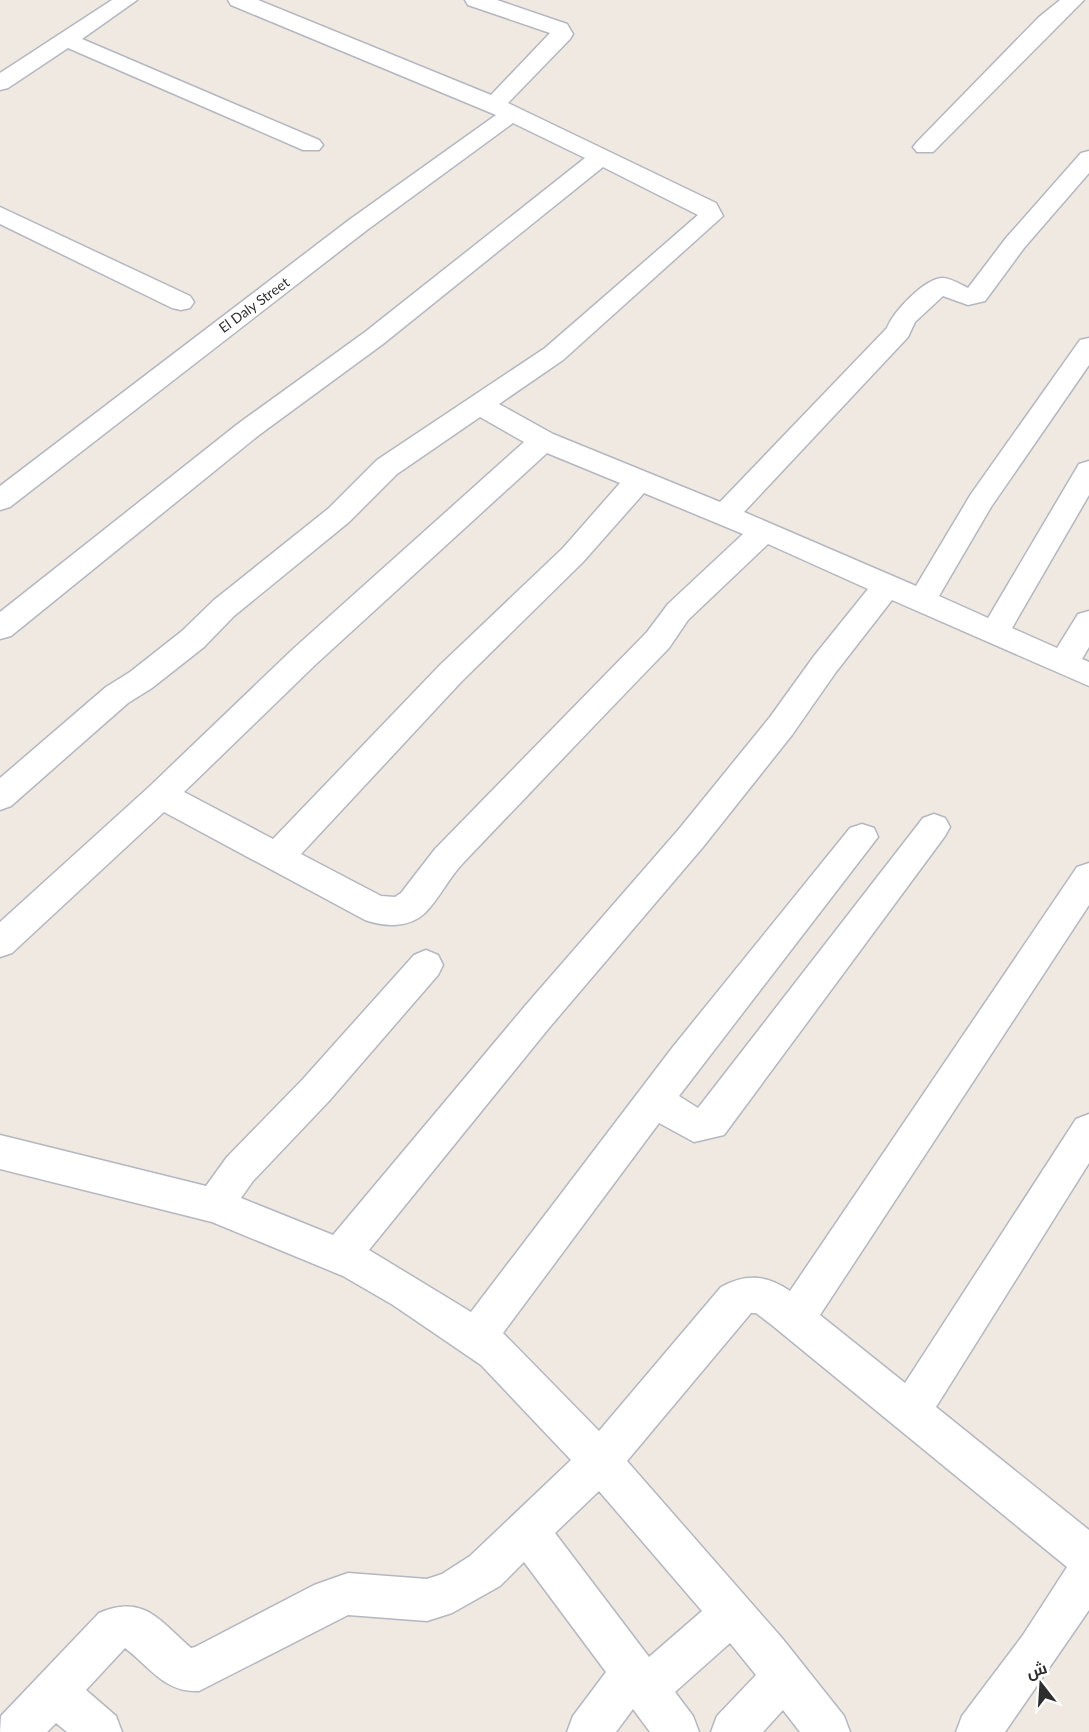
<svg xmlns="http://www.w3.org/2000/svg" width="1089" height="1732" font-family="Lato,Cairo,sans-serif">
	<rect width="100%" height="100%" fill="#efe9e1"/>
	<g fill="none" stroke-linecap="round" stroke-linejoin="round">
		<defs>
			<g id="minor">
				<path d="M112,0H137L82,39L319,140L323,145L319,150H303L68,48L8,88L0,90V73Z"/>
				<path d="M228,0H258L491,95L550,33L468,5L465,0H497L567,24L573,34L570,39L508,103L716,203L723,216L563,360L499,404L553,434L720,502L887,328C893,312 924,279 942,278C950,278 960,284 968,288L1006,238L1081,153L1089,151V173L1024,248L985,301L968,305L943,296L915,322L908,337L744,512L916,586L971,494L1080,340L1089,338V365L991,507L939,596L988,618L1079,464L1089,461V495L1012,628L1057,648L1078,614L1089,611V647L1082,659L1089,662V686L892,600L836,672L792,735L703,847L549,1028L369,1250L471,1312L672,1048L850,828L862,824L874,828L878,837L679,1096L698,1108L923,818L934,814L945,818L950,827L945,836L724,1135L694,1142L659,1123L503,1333L599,1431L721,1287C746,1273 767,1275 790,1291L1077,867L1089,863V905L820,1315L905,1383L1076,1119L1089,1114V1163L936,1407L1089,1530V1610L1005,1732H956L962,1716L1023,1635L1067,1567L773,1326L756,1313H751L627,1461L782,1638L844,1716L850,1732H800L783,1710L763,1732H711L717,1716L756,1675L730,1643L675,1692L693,1716L699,1732H650L633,1709L616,1732H567L573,1716L606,1672L524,1562L500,1586L452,1613L427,1621L348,1615L199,1691C165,1693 150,1667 125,1648L86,1690L116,1716L122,1732H67L56,1723L47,1732H0L1,1716L99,1613C144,1594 159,1620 191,1648L195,1647L314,1585L348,1573L427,1579L442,1574L470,1556L571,1460L481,1365L393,1305L343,1276L212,1222L0,1169V1135L206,1186L227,1157L303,1079L414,955L426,950L438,955L443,965L438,975L329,1101L253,1181L241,1198L333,1235L525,1006L679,829L770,717L814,656L868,589L768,544L688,620L669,648C600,719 532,791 464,862C449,877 440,898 425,913C409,928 385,927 365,920L164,812L12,953L0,957V922L150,786L293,649L524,442L480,417L397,474L349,522L234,616L204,647L152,688L128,703L11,806L0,810V778L106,687L130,672L182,631L214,600L329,508L377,460L545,348L698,215L603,167L383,344L259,435L11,636L0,639V612L239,423L365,332L585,158L513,123L367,230L10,507L0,510V486L349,220L496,115L231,5ZM547,453L620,483L563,548L440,665L273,839L184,792L315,665ZM644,493L743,534L668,604L647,632L435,849L401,893L395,897L381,896L301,854L462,681L583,562ZM599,1491L702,1611L649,1657L555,1533Z"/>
				<path d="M1060,0H1084L933,152H917L913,147L917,142L1039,17Z"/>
				<path d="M0,207L190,296L194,302L190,308L181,310L172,308L0,224Z"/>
			</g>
		</defs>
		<use href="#minor" stroke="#b4b7c1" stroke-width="3"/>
		<use href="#minor" fill="#fff" fill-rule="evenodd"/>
	</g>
	<g text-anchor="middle" stroke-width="4.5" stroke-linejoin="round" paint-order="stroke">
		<g font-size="14" fill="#2e2e2e" stroke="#fff">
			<text transform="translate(254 305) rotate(-36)" y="5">El Daly Street</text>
		</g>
	</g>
	<g transform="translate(1041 1684) rotate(343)" stroke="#ffffff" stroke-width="4.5" paint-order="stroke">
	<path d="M0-4.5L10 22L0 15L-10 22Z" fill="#2e2e2e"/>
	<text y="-9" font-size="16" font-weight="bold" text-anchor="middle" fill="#2e2e2e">ش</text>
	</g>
</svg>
